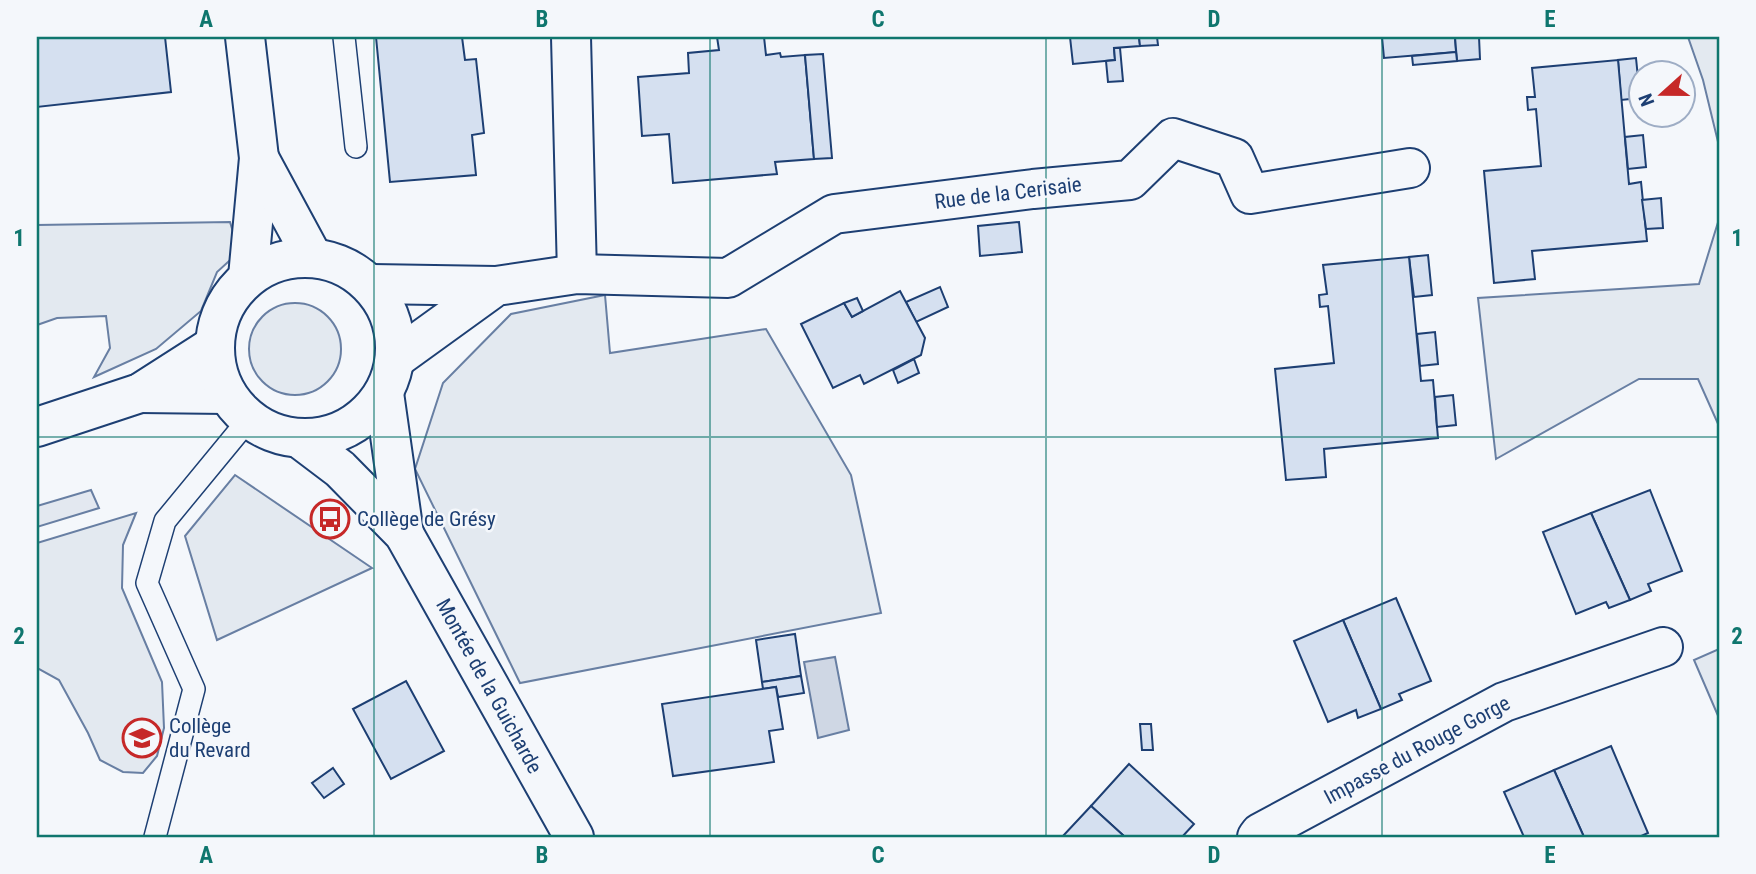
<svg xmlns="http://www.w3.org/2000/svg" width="1756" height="874" font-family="'Roboto Condensed',sans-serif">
	<rect width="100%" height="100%" fill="#f4f7fb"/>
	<g fill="#e3e9f0" stroke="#687fa3" stroke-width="2">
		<path d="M1688,37H1719V146L1703,80Z"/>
		<path d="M1719,219V426L1698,379H1639L1496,459L1478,298L1699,284Z"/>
		<path d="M230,222L239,252L217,272L201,311L156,349L94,377L110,348L106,316L57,318L37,325V225Z"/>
		<path d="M605,295L610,353L766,329L851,475L881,613L520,683L415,469L443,383L511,314Z"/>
		<circle cx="295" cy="349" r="46"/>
		<path d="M235,475L372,568L217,640L185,536Z"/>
		<path d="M136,513L123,545L122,588L162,682L164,728L157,756L143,773L123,772L100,760L88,733L59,680L37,668V543Z"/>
		<path d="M1719,649V718L1694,660Z"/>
	</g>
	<path fill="#e3e8f0" stroke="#687fa3" stroke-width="2" d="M91,490L99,508L37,527V506Z"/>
	<path fill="#cfd7e4" stroke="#687fa3" stroke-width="2" d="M835,657L849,730L818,738L804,662Z"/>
	<g fill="#d5e0f0" stroke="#1d3f73" stroke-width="2">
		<path d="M37,37H165L171,92L37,107Z"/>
		<path d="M376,37H462L465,60L476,59L484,133L472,135L476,175L390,182Z"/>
		<path d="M717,37H764L766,55L780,53L781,57L805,55L814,159L775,162L777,174L673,183L669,134L642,136L638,77L689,73L688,53L719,50Z"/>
		<path d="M1070,37H1139L1140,46L1114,48L1115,60L1073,64Z"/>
		<path d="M1139,37H1157L1158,45L1140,46Z"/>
		<path d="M1382,37H1455L1456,52L1384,58Z"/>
		<path d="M1455,37H1479L1480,59L1457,61Z"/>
		<path d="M1114,48H1120L1123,81L1108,82L1106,61L1115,60Z"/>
		<path d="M1456,52L1457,61L1413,65L1412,56Z"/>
		<path d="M823,54L832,158L814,159L805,55Z"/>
		<path d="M1636,58L1640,98L1621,100L1618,60Z"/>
		<path d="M1618,60L1629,184L1641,182L1647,241L1532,251L1535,279L1494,283L1484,171L1541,166L1536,109L1528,110L1527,97H1535L1532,68Z"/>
		<path d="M1643,135L1646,167L1628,169L1625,137Z"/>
		<path d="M1661,198L1663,228L1646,229L1642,200Z"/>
		<path d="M1019,222L1022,252L980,256L978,226Z"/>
		<path d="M1428,255L1432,295L1414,297L1409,257Z"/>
		<path d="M1409,257L1421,381L1433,380L1438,438L1324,449L1326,477L1286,480L1275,369L1334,363L1328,306L1320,307L1319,295L1327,294L1323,265Z"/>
		<path d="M940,287L948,307L916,322L906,302Z"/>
		<path d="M900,291L925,338L921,355L864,384L860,375L833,388L801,324L844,303L852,317Z"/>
		<path d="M857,298L863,311L852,317L844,303Z"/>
		<path d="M1435,332L1438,364L1420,366L1417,334Z"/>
		<path d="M914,359L919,373L898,383L893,370Z"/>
		<path d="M1453,395L1456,425L1437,427L1435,397Z"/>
		<path d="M1650,490L1682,571L1648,584L1651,591L1630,600L1591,513Z"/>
		<path d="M1591,513L1630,600L1609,608L1606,602L1576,614L1543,532Z"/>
		<path d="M1396,598L1431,681L1399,694L1402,700L1381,709L1343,620Z"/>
		<path d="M1343,620L1381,709L1358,718L1356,710L1328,722L1294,641Z"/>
		<path d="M795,634L801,676L762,682L756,640Z"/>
		<path d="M801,676L804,693L778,697L776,687L763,689L762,682Z"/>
		<path d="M406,681L444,751L391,779L353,709Z"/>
		<path d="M776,687L783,729L769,731L774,762L673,776L662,704Z"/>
		<path d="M1140,724H1151L1153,750H1142Z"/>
		<path d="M1611,746L1648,833L1639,837H1584L1554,770Z"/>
		<path d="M1129,764L1194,824L1182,837H1125L1091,806Z"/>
		<path d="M333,768L344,784L324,798L312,783Z"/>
		<path d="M1554,770L1584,837H1524L1504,792Z"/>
		<path d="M1091,806L1125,837H1062Z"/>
	</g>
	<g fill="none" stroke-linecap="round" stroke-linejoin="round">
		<defs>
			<g id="service">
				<path d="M344,37L356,147"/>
				<path d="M155,837L194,689L147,583L165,521L249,419"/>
			</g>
			<g id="minor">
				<path d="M571,37L577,274"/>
				<path d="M372,284L496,286"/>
				<path d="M395,359L496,286L577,274L728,278L834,214L1033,189L1130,180L1173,138L1234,158L1250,194L1410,168"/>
				<path d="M140,393L227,394"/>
				<path d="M37,427L140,393L215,345"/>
				<path d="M1257,837L1260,833L1504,702L1663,647"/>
			</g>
			<g id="secondary">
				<path d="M245,37L259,158L248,277"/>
				<path d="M259,158L313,258"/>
				<circle cx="305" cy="348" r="90"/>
				<path d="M384,393L404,534"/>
				<path d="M299,438L340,469L404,534L574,837"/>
			</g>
		</defs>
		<use href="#service" stroke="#1d3f73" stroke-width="24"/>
		<use href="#minor" stroke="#1d3f73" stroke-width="42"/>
		<use href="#secondary" stroke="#1d3f73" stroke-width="42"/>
		<use href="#service" stroke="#f4f7fb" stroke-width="21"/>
		<use href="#minor" stroke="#f4f7fb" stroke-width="38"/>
		<use href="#secondary" stroke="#f4f7fb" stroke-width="38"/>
	</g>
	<path fill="none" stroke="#0f766e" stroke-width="2" stroke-opacity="0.55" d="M374,37V837M710,37V837M1046,37V837M1382,37V837M37,437H1719"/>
	<defs>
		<symbol id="bus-ring" viewBox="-11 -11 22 22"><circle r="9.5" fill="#f4f7fb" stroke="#c62828" stroke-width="1.5"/><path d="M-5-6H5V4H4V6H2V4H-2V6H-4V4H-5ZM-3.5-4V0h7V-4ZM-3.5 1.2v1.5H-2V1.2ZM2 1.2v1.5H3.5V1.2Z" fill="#c62828"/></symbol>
		<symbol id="school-ring" viewBox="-11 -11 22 22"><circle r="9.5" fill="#f4f7fb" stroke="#c62828" stroke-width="1.5"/><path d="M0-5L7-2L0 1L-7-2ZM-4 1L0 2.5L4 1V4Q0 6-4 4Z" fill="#c62828"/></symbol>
	</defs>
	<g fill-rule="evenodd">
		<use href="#bus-ring" x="308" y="497" width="44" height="44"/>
		<use href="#school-ring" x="120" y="716" width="44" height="44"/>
	</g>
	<g text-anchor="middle" stroke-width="5" stroke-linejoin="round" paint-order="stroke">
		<g font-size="21" fill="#1d3f73" stroke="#f4f7fb">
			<text transform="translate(1008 193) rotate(-7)" y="7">Rue de la Cerisaie</text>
			<text transform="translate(489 686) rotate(61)" y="7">Montée de la Guicharde</text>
			<text transform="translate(1417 750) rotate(-28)" y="7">Impasse du Rouge Gorge</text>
		</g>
		<g font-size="21" fill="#1d3f73" stroke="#f4f7fb" text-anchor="start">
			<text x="357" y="526">Collège de Grésy</text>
			<text x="169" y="733">Collège<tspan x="169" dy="24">du Revard</tspan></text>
		</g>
	</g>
	<rect width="1756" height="874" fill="none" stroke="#f4f7fb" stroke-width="77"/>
	<g transform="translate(1662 94) rotate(249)"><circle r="33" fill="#f4f7fb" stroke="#9eadc5" stroke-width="2"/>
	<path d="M0-5L12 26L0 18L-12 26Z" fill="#c62828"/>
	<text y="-10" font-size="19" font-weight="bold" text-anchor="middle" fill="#1d3f73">N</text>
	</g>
	<rect x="38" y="38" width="1680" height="798" fill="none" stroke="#0f766e" stroke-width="2.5"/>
	<g font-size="23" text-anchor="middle" font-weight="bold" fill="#0f766e">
		<text x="206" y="27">A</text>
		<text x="542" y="27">B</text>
		<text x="878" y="27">C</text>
		<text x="1214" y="27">D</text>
		<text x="1550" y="27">E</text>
		<text x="19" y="246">1</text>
		<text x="1737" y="246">1</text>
		<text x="19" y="644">2</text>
		<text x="1737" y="644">2</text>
		<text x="206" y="863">A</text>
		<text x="542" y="863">B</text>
		<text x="878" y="863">C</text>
		<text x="1214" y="863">D</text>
		<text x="1550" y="863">E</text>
	</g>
</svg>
